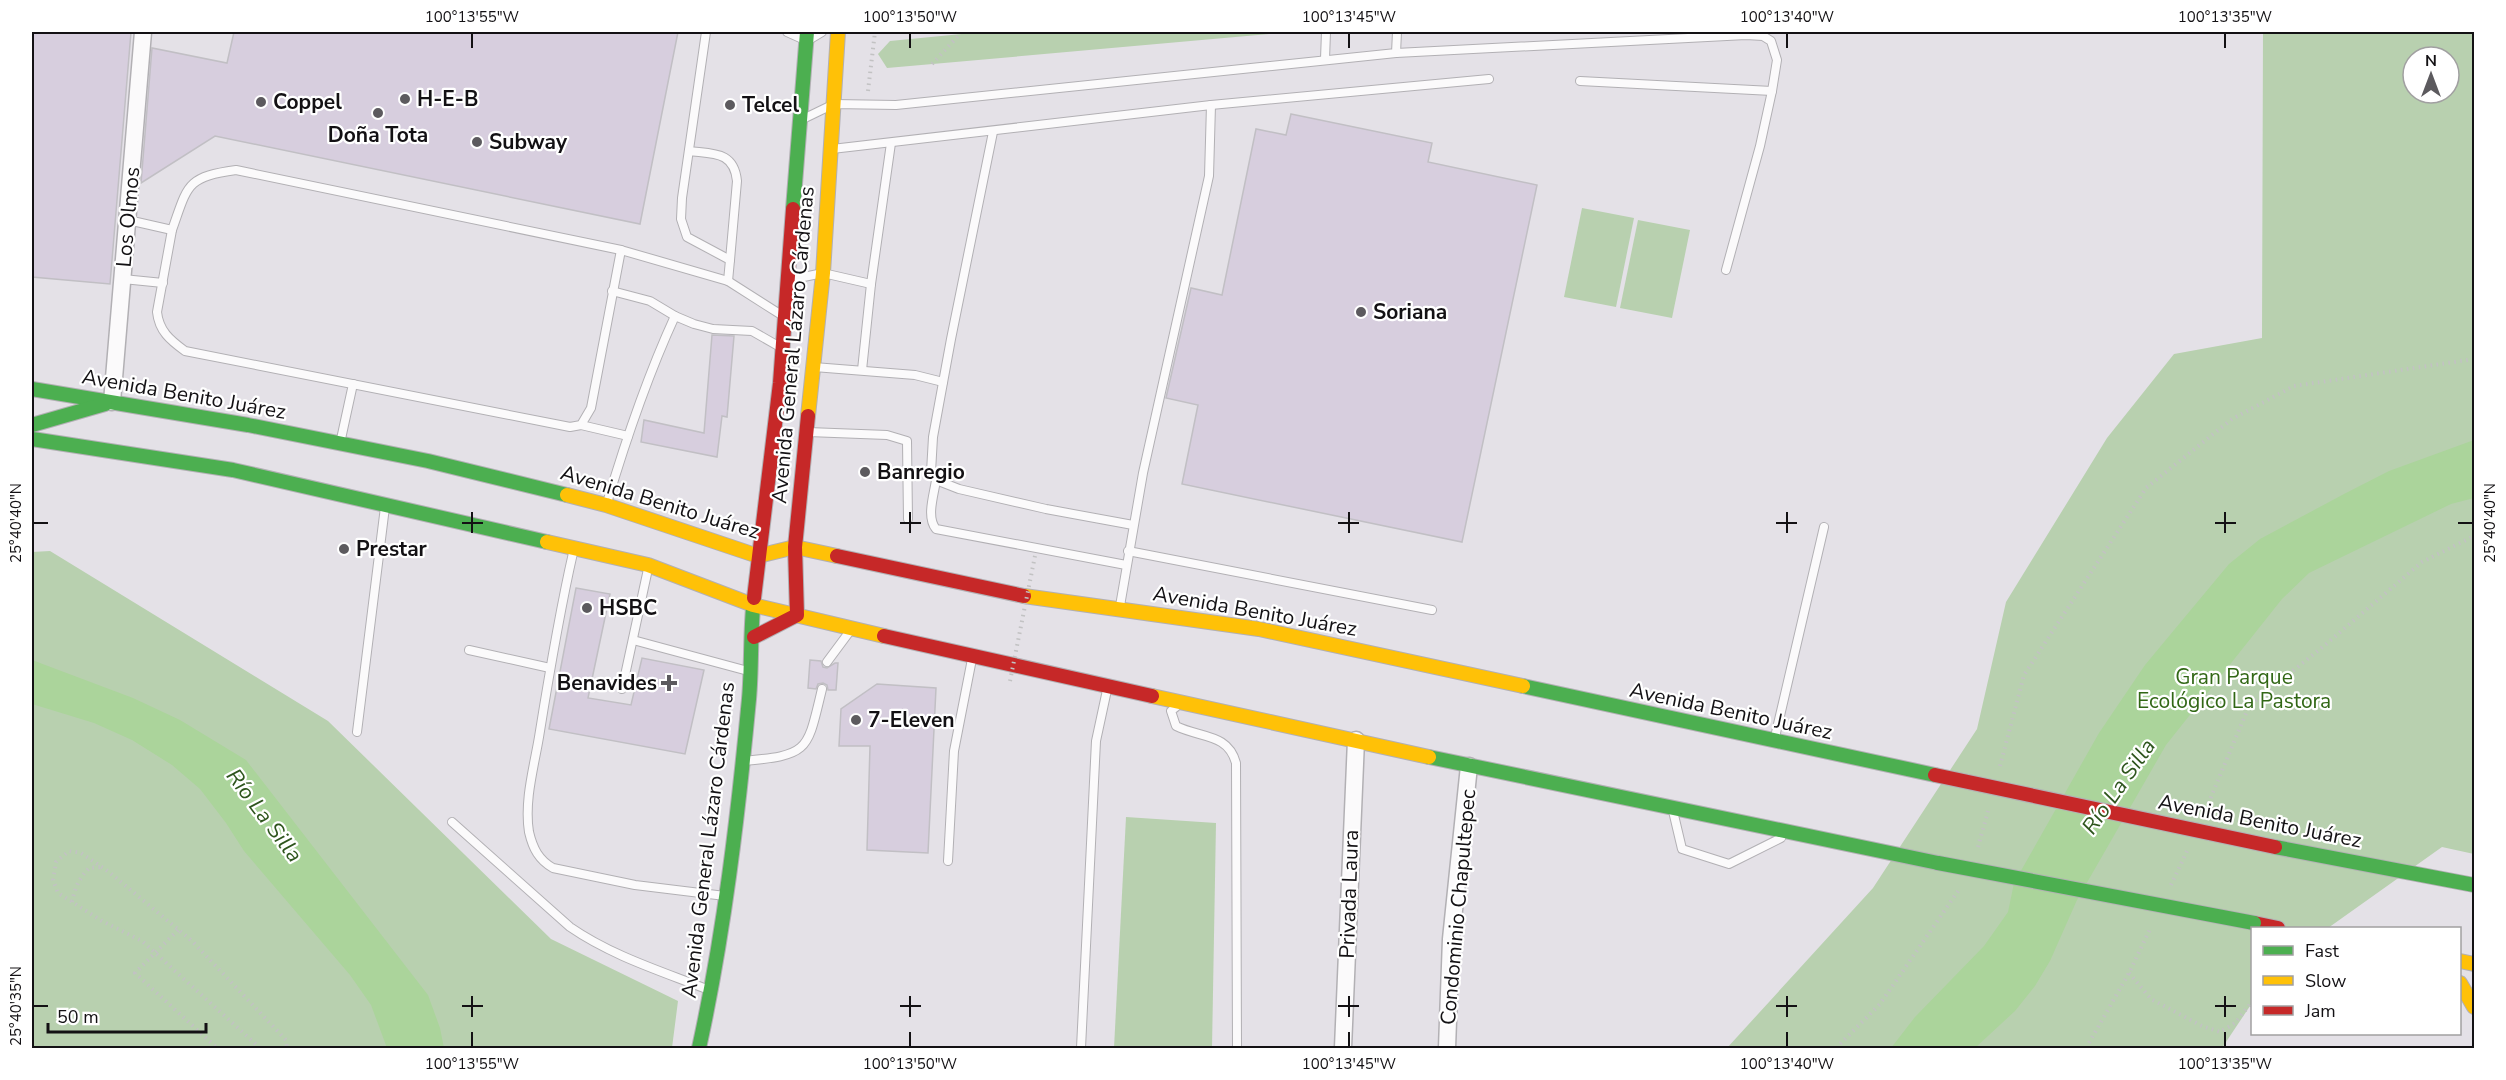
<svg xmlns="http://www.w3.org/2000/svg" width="2506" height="1080" font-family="'Nunito Sans',sans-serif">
	<rect width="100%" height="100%" fill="#e4e1e7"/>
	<g fill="#b8d0af" fill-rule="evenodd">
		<path d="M982,32H1293L887,68L878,54L890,41Z"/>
		<path d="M2263,32H2474V854L2442,847L2328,928H2252V1003L2222,1048H1727L1873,888L1977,729L2006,602L2107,438L2174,354L2262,338ZM2413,57H2449V93H2413Z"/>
		<path d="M1582,208L1634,218L1616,307L1564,297Z"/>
		<path d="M1638,220L1690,230L1672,318L1620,308Z"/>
		<path d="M50,551L328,721L551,939L678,1001L672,1048H32V552Z"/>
		<path d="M1126,817L1216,823L1212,1048H1114Z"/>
	</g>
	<g fill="#abd49b">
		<path d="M2474,440V498L2451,504L2309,573L2282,599L2166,745L2077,900L2050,961L2035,986L2015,1011L1975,1048H1891L1915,1017L1984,946L2008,912L2014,883L2099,733L2145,665L2229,564L2260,539L2344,494L2389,471Z"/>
		<path d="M32,660L133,698L180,720L246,760L428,995L440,1028L444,1048H387L371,1005L350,975L244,851L226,823L200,789L172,765L132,740L94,723L32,704Z"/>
	</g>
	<g fill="#d7cede" stroke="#c1bfc4" stroke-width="1.5">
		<path d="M32,32H131L110,284L32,277Z"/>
		<path d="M234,32H678L640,224L215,136L141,183L152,48L227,63Z"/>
		<path d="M1291,114L1432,143L1428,162L1537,185L1462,542L1182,484L1198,405L1166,398L1191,288L1222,295L1256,129L1286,135Z"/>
		<path d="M712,335L734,336L727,417L722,416L717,457L641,442L644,420L704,433Z"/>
		<path d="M576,588L610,594L588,698L631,705L642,658L704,670L685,754L549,729Z"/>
		<path d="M810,660L821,661L823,667L827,668L835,663H838L836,690H828L827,685L823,683L818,684L816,689L808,688Z"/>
		<path d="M877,684L936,688L928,853L867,850L870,746H839L841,709Z"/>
	</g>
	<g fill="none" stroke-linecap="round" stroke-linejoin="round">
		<defs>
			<g id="lane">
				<path d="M706,32L682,198L681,219L687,237L730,260L728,281"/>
				<path d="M787,32L807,41L822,32"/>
				<path d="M1396,53L1746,35L1763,36L1771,41L1777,60L1772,91L1760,146L1726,270"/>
				<path d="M1325,59L1326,32"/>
				<path d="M1580,81L1772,91"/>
				<path d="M803,119L834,104L896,105L1396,53L1397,32"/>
				<path d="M993,132L951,339L933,437L931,472L936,480L959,489L1046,509L1133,525"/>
				<path d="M832,149L1211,105L1489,79"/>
				<path d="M689,151C713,154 734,151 737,181L730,260"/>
				<path d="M128,220L172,230C188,185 186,177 236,170L621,250L728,281L783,316"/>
				<path d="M172,230L157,312C159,331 170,340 185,351L570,427L581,425L591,408L621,250"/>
				<path d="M123,279L163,283"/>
				<path d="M789,280L823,273L871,284"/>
				<path d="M612,291L650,301L675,316"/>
				<path d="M814,367L915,375L943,382"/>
				<path d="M862,370L871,284L891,143"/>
				<path d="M581,425L628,436"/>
				<path d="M808,432L887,435L907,441L908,519"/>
				<path d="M341,439L353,384"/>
				<path d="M936,480C934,495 926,517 936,529L1126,565"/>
				<path d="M607,503C626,439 647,377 675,316L694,324L713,329L752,331L780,347"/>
				<path d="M1128,551L1432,610"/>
				<path d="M573,553C559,614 549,675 539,737C534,767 524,801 529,832C533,849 539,860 553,868L635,885L725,896"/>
				<path d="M1120,606L1143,473L1209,176L1211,105"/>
				<path d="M633,640L748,671"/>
				<path d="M469,650L550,668"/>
				<path d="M827,662L850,631"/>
				<path d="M622,689L648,569"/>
				<path d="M1176,707L1171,711L1176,726C1200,738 1228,733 1236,763L1237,1048"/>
				<path d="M357,732L385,507"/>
				<path d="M1775,737L1824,527"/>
				<path d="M744,761C810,755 807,751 822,689"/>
				<path d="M1673,811L1682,849L1729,864L1781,838"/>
				<path d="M452,822L570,927C612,956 661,971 709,990"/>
				<path d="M948,861L954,751L972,659"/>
				<path d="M1081,1048L1096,741L1107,690"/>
			</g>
			<g id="street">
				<path d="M112,402L143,32"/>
				<path d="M1343,1048L1356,740"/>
				<path d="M1447,1048L1451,939L1469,766"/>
			</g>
			<g id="fast">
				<path d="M793,209L807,32"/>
				<path d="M32,389L248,425L428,461L567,495"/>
				<path d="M32,425L105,404"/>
				<path d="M32,439L233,470L547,542"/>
				<path d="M1523,686L1935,775"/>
				<path d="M1429,757L1938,863"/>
				<path d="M2275,847L2474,885"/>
				<path d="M699,1048C724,934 738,816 749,699C752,666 750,631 754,598"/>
			</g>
			<g id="slow">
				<path d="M808,416L823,273L838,32"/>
				<path d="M567,495L606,505L758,556L795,547L837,556"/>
				<path d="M547,542L648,565L753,605L884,636"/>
				<path d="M1024,596L1259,629L1523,686"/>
				<path d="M1152,696L1429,757"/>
				<path d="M2460,961L2474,964"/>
				<path d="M2460,983L2474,1007"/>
			</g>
			<g id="jam">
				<path d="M837,556L1024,596"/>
				<path d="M754,598L780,383L793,209"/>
				<path d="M884,636L1152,696"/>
				<path d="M754,637L797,615L795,547L808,416"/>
				<path d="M2254,923L2278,928"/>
			</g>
		</defs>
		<use href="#lane" stroke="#b2b0b4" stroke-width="10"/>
		<use href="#street" stroke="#b2b0b4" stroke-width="19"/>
		<use href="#fast" stroke="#b2b0b4" stroke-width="16"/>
		<use href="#slow" stroke="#b2b0b4" stroke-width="16"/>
		<use href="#jam" stroke="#b2b0b4" stroke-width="16"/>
		<g stroke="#c2c2c3" stroke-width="4" stroke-dasharray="1.5 4.5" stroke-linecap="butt">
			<path d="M1415,32H1430"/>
			<path d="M932,64L960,34"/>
			<path d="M868,91L875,32"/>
			<path d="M2000,766L2024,675L2146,488L2232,419L2294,386L2474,359"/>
			<path d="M2206,809L2249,706L2325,645L2422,562L2474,536"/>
			<path d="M1978,847L1988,811"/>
			<path d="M2171,885L2187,851"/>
			<path d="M72,902C75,887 79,879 89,868L101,867"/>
			<path d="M178,930L135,973L217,1048"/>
			<path d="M2129,973L2151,999L2202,1026L2220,1032L2235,1023L2252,1002"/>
			<path d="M260,1048L142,941L102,921L58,893L53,880L56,862L69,851L81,853L109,872L192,941L286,1040L287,1048"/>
			<path d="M1836,1048L1880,1004L1958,891"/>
			<path d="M2086,1048L2129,973L2151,927"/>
		</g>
		<use href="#lane" stroke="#fbfafb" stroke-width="8"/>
		<use href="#street" stroke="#fbfafb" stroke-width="16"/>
		<use href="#fast" stroke="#4caf50" stroke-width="14"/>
		<use href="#slow" stroke="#ffc107" stroke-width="14"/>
		<use href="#jam" stroke="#c62828" stroke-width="14"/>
		<defs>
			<path id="fast-bridge" d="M1938,863L2254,923"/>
			<path id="jam-bridge" d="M1935,775L2275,847"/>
		</defs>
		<use href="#fast-bridge" stroke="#b2b0b4" stroke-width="16" stroke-linecap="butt"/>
		<use href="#jam-bridge" stroke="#b2b0b4" stroke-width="16" stroke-linecap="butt"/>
		<path stroke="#c2c2c3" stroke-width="4" stroke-dasharray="1.5 4.5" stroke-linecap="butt" d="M1010,681L1035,556"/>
		<use href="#fast-bridge" stroke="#4caf50" stroke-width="14"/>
		<use href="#jam-bridge" stroke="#c62828" stroke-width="14"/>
	</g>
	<path fill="none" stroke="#131114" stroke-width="2" d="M472,33V48M910,33V48M1349,33V48M1787,33V48M2225,33V48M472,512V533M910,512V533M1349,512V533M1787,512V533M2225,512V533M33,523H48M462,523H483M900,523H921M1338,523H1359M1776,523H1797M2215,523H2236M2458,523H2473M472,996V1017M910,996V1017M1349,996V1017M1787,996V1017M2225,996V1017M33,1006H48M462,1006H483M900,1006H921M1338,1006H1359M1776,1006H1797M2215,1006H2236M472,1032V1047M910,1032V1047M1349,1032V1047M1787,1032V1047M2225,1032V1047"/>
	<g fill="#5c5a5e" stroke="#fff" stroke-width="2">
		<circle cx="405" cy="99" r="6"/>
		<circle cx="261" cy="102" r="6"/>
		<circle cx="730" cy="105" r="6"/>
		<circle cx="378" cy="113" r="6"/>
		<circle cx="477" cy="142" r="6"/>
		<circle cx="1361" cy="312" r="6"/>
		<circle cx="865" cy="472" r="6"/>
		<circle cx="344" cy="549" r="6"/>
		<circle cx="587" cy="608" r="6"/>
		<path d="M666 674h6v6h6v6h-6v6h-6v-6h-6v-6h6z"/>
		<circle cx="856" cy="720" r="6"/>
	</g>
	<g text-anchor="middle" stroke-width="4.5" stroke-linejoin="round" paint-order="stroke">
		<g font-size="21" font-weight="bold" fill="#131114" stroke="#fff" text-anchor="start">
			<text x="417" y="106">H-E-B</text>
			<text x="273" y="109">Coppel</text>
			<text x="742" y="112">Telcel</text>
			<text x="378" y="142" text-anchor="middle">Doña Tota</text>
			<text x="489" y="149">Subway</text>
			<text x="1373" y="319">Soriana</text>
			<text x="877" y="479">Banregio</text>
			<text x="356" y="556">Prestar</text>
			<text x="599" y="615">HSBC</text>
			<text x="657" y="690" text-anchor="end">Benavides</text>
			<text x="868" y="727">7-Eleven</text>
		</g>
		<g font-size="21" fill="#131114" stroke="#fff">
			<text transform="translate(128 217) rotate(-85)" y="7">Los Olmos</text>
			<text transform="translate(793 345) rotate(-85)" y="7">Avenida General Lázaro Cárdenas</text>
			<text transform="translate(184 394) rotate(10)" y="7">Avenida Benito Juárez</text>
			<text transform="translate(660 502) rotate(17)" y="7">Avenida Benito Juárez</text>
			<text transform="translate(1255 611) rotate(10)" y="7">Avenida Benito Juárez</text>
			<text transform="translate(1731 711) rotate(12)" y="7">Avenida Benito Juárez</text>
			<text transform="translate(2260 821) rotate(11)" y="7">Avenida Benito Juárez</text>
			<text transform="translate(708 840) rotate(-83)" y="7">Avenida General Lázaro Cárdenas</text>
			<text transform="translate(1349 894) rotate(-88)" y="7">Privada Laura</text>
			<text transform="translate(1458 907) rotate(-85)" y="7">Condominio Chapultepec</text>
		</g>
		<g font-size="21" fill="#316715" stroke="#fff">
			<text x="2234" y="684">Gran Parque<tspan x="2234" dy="24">Ecológico La Pastora</tspan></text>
		</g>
		<g font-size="22" font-style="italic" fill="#2e551d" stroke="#fff">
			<text transform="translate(2118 786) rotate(-55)" y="8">Río La Silla</text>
			<text transform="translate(265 815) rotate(53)" y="8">Río La Silla</text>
		</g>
	</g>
	<rect width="2506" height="1080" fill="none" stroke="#ffffff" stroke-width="66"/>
	<rect x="2251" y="927" width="210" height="108" fill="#ffffff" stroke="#a1a0a1" stroke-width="1.5"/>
	<rect x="2263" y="946" width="30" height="9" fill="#4caf50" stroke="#a1a0a1" stroke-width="1.5"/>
	<text x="2305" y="957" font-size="18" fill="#131114">Fast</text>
	<rect x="2263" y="976" width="30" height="9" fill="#ffc107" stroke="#a1a0a1" stroke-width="1.5"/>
	<text x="2305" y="987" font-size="18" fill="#131114">Slow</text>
	<rect x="2263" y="1006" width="30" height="9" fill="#c62828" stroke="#a1a0a1" stroke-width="1.5"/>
	<text x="2305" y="1017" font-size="18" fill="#131114">Jam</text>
	<g transform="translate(2431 75)"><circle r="28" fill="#ffffff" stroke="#a1a0a1" stroke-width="1.5"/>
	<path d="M0-4.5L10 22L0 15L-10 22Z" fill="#5c5a5e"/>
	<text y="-9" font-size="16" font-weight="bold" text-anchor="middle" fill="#131114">N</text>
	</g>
	<path d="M48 1023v9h158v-9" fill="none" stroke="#131114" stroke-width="3"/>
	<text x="57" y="1023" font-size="18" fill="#131114" stroke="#ffffff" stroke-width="4.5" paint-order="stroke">50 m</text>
	<rect x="33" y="33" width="2440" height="1014" fill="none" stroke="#131114" stroke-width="2"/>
	<g font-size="15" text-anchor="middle" fill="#131114">
		<text x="472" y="22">100°13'55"W</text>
		<text x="910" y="22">100°13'50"W</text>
		<text x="1349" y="22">100°13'45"W</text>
		<text x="1787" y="22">100°13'40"W</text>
		<text x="2225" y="22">100°13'35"W</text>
		<text transform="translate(16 523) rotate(-90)" y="5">25°40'40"N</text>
		<text transform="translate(2490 523) rotate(-90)" y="5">25°40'40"N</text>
		<text transform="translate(16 1006) rotate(-90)" y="5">25°40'35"N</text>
		<text x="472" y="1069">100°13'55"W</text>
		<text x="910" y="1069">100°13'50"W</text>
		<text x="1349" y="1069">100°13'45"W</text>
		<text x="1787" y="1069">100°13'40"W</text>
		<text x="2225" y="1069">100°13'35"W</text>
	</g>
</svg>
